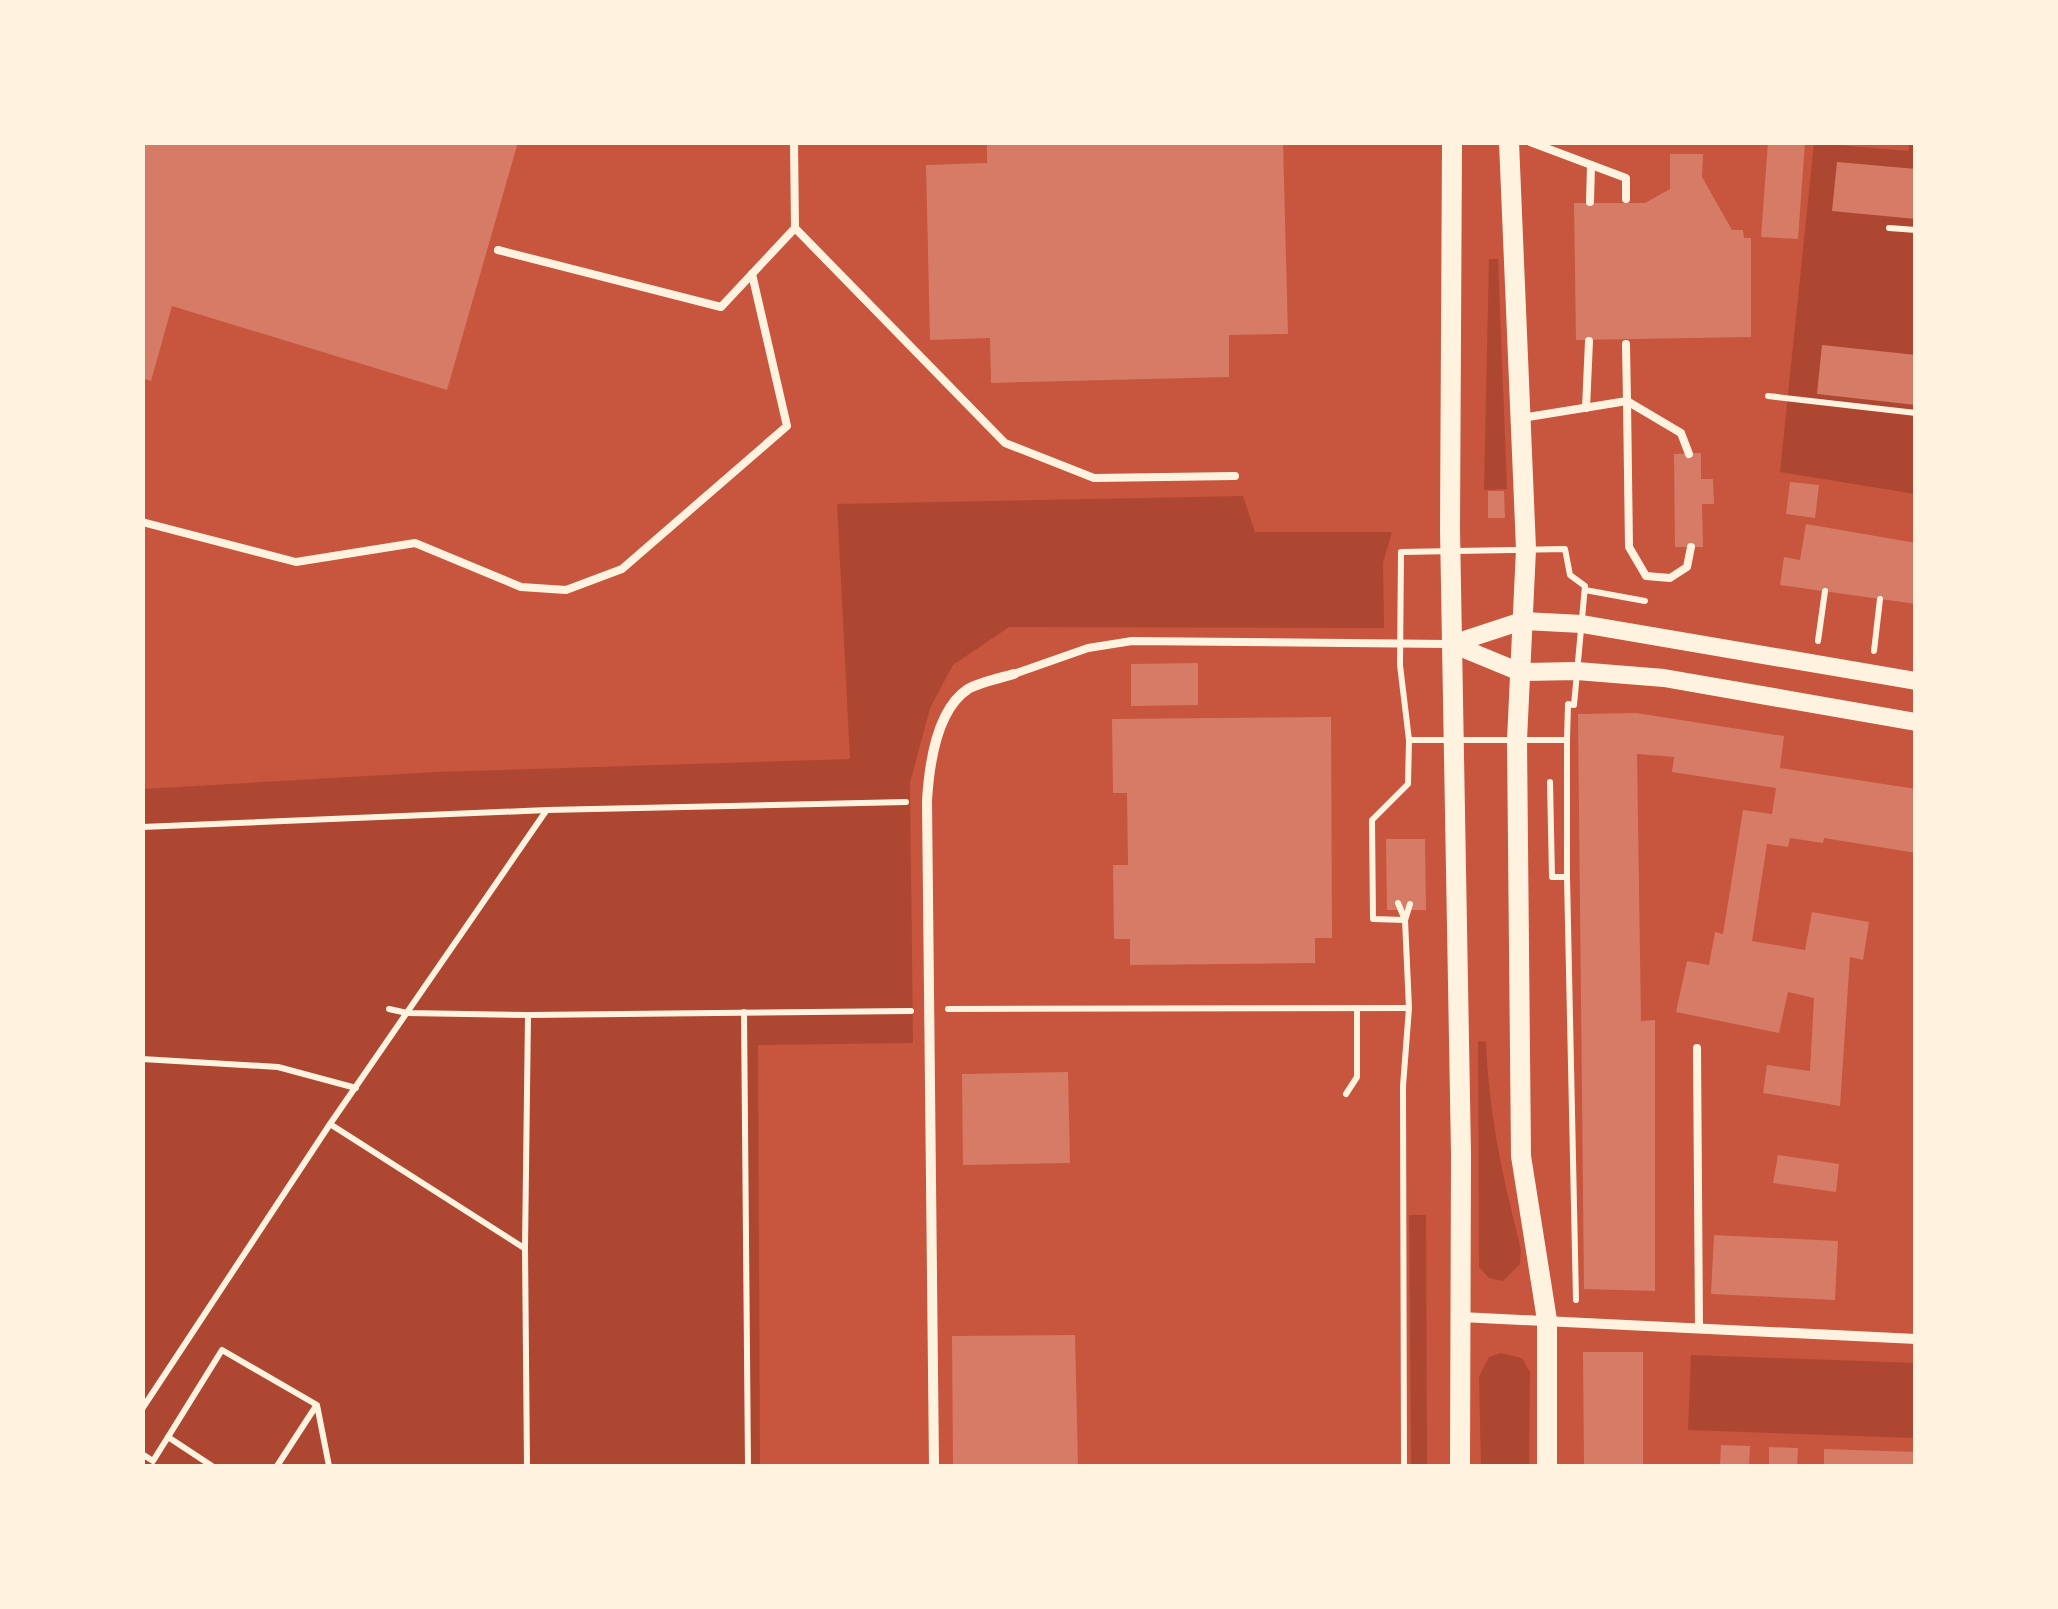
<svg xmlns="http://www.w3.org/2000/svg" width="2058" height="1609" font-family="'Asap Condensed',sans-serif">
	<rect width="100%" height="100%" fill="#c8553d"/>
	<g fill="#ae4732">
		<path d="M1814,143L1908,151L1910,143H1915V494L1780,472Z"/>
		<path d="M1489,259H1498L1507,489L1484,490Z"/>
		<path d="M1243,496L1255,532H1392L1383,563L1384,628L1009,627L953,665L930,708L910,783L913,1043L758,1045L760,1466H143V789L436,772L850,759L837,504Z"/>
		<path d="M1478,1041L1486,1042C1489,1116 1503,1178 1521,1249L1520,1264L1503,1281L1489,1278L1479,1267Z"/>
		<path d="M1409,1215H1426L1427,1466H1411Z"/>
		<path d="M1501,1353L1522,1358L1530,1372L1529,1466H1481L1479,1377L1489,1357Z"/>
		<path d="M1691,1355L1915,1363V1438L1688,1430Z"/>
	</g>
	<g fill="#d67c66">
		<path d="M142,142H518L447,390L172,306L151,381L142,378Z"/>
		<path d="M987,142H1283L1288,334L1229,335V377L991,383L990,338L930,340L926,165L987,163Z"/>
		<path d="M1768,142H1805L1798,239L1761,237Z"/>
		<path d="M1670,154H1703L1702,177L1732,230H1743L1744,238H1751V337L1576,340L1574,203H1645L1670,189Z"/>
		<path d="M1837,162L1916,169V219L1832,211Z"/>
		<path d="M1822,345L1916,355V405L1817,394Z"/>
		<path d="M1701,453V479H1713L1714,504H1702L1703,547H1675L1674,454Z"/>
		<path d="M1790,482L1819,485L1815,518L1786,514Z"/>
		<path d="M1488,491H1504L1505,518H1488Z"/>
		<path d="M1806,524L1916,543V604L1780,585L1784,557L1800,560Z"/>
		<path d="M1198,663V705L1131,706V664Z"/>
		<path d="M1636,713L1784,736L1780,768L1916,789V853L1824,838L1823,843L1790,838L1788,847L1767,844L1752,941L1805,950L1812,912L1869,922L1863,960L1850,957L1840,1106L1763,1093L1767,1065L1810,1071L1814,998L1788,992L1779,1033L1676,1012L1687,961L1709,965L1715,932L1723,934L1743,810L1772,814L1776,788L1672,772L1674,757L1637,754L1641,1021L1655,1020V1291L1584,1289L1578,714Z"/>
		<path d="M1331,717L1332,938H1315V963L1130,965V939H1114L1113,865H1128L1127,793H1113L1112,719Z"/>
		<path d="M1386,839H1425L1426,910H1387Z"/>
		<path d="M1068,1072L1070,1163L963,1165L962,1074Z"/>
		<path d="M1778,1155L1839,1164L1836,1192L1773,1183Z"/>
		<path d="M1714,1235L1838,1241L1835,1300L1711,1294Z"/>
		<path d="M1075,1335L1078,1466H953L952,1336Z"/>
		<path d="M1583,1352H1643V1466H1584Z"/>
		<path d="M1721,1445L1750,1446L1749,1466H1720Z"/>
		<path d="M1769,1447L1798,1448L1797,1466H1769Z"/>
		<path d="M1824,1449L1916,1452V1466H1824Z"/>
	</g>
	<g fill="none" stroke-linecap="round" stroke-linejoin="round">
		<g stroke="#fff3e0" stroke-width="6">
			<path d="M1889,228L1916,230"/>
			<path d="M1768,396L1916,413"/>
			<path d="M1565,549L1570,575L1585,586L1574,705L1568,704L1567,740H1409L1400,665L1401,552Z"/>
			<path d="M1585,590L1645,601"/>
			<path d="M1818,641L1825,591"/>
			<path d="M1874,651L1880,599"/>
			<path d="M1550,782L1552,877H1567V740"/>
			<path d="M142,827L547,810L906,802"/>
			<path d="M1567,877L1576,1300"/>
			<path d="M1398,903L1405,920L1410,904"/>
			<path d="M389,1009L407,1013L528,1015"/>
			<path d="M948,1009L1409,1008"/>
			<path d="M744,1012L748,1466"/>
			<path d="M142,1059L278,1067L356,1088"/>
			<path d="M1346,1094L1357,1077V1008"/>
			<path d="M330,1124L524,1248"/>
			<path d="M142,1409L330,1124L546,811"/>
			<path d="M168,1437L222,1350L317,1405L329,1466"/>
			<path d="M142,1454L153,1461L168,1437L212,1466"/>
			<path d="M277,1466L316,1406"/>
			<path d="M527,1466L525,1248L528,1015L911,1011"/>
			<path d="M1404,1466L1403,1086L1409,1008L1405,920L1373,919L1372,820L1408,784L1409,740"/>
		</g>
		<g stroke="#fff3e0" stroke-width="8">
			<path d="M1530,142L1626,178V199"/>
			<path d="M1590,202L1591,165"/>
			<path d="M795,228L1005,443L1094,478L1235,476"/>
			<path d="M498,250L721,307L795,228L794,142"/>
			<path d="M1586,408L1589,341"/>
			<path d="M1522,418L1627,401L1626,344"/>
			<path d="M1689,454L1681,433L1627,401L1629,547L1646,576L1670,578L1687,567L1691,547"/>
			<path d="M142,522L296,562L415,543L521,587L566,590L622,569L787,426L752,274"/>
			<path d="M1014,674L1088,648L1132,641L1449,644"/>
			<path d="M1697,1048L1699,1328"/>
		</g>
		<g stroke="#fff3e0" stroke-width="10">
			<path d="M1461,1317L1916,1339"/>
			<path d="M934,1466L927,801C929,767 936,710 968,689C980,682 1000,678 1014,674"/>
		</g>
		<g stroke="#fff3e0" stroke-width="18">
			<path d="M1452,644L1520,672L1577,671L1664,678L1916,722"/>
			<path d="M1452,644L1522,621L1582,624L1916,681"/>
		</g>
		<g stroke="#fff3e0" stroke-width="20">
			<path d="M1452,142L1450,529L1461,1154L1460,1466"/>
			<path d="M1509,142L1526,549L1517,740L1521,1156L1547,1320V1466"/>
		</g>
	</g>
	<rect width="2058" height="1609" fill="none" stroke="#fff3e0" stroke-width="290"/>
</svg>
